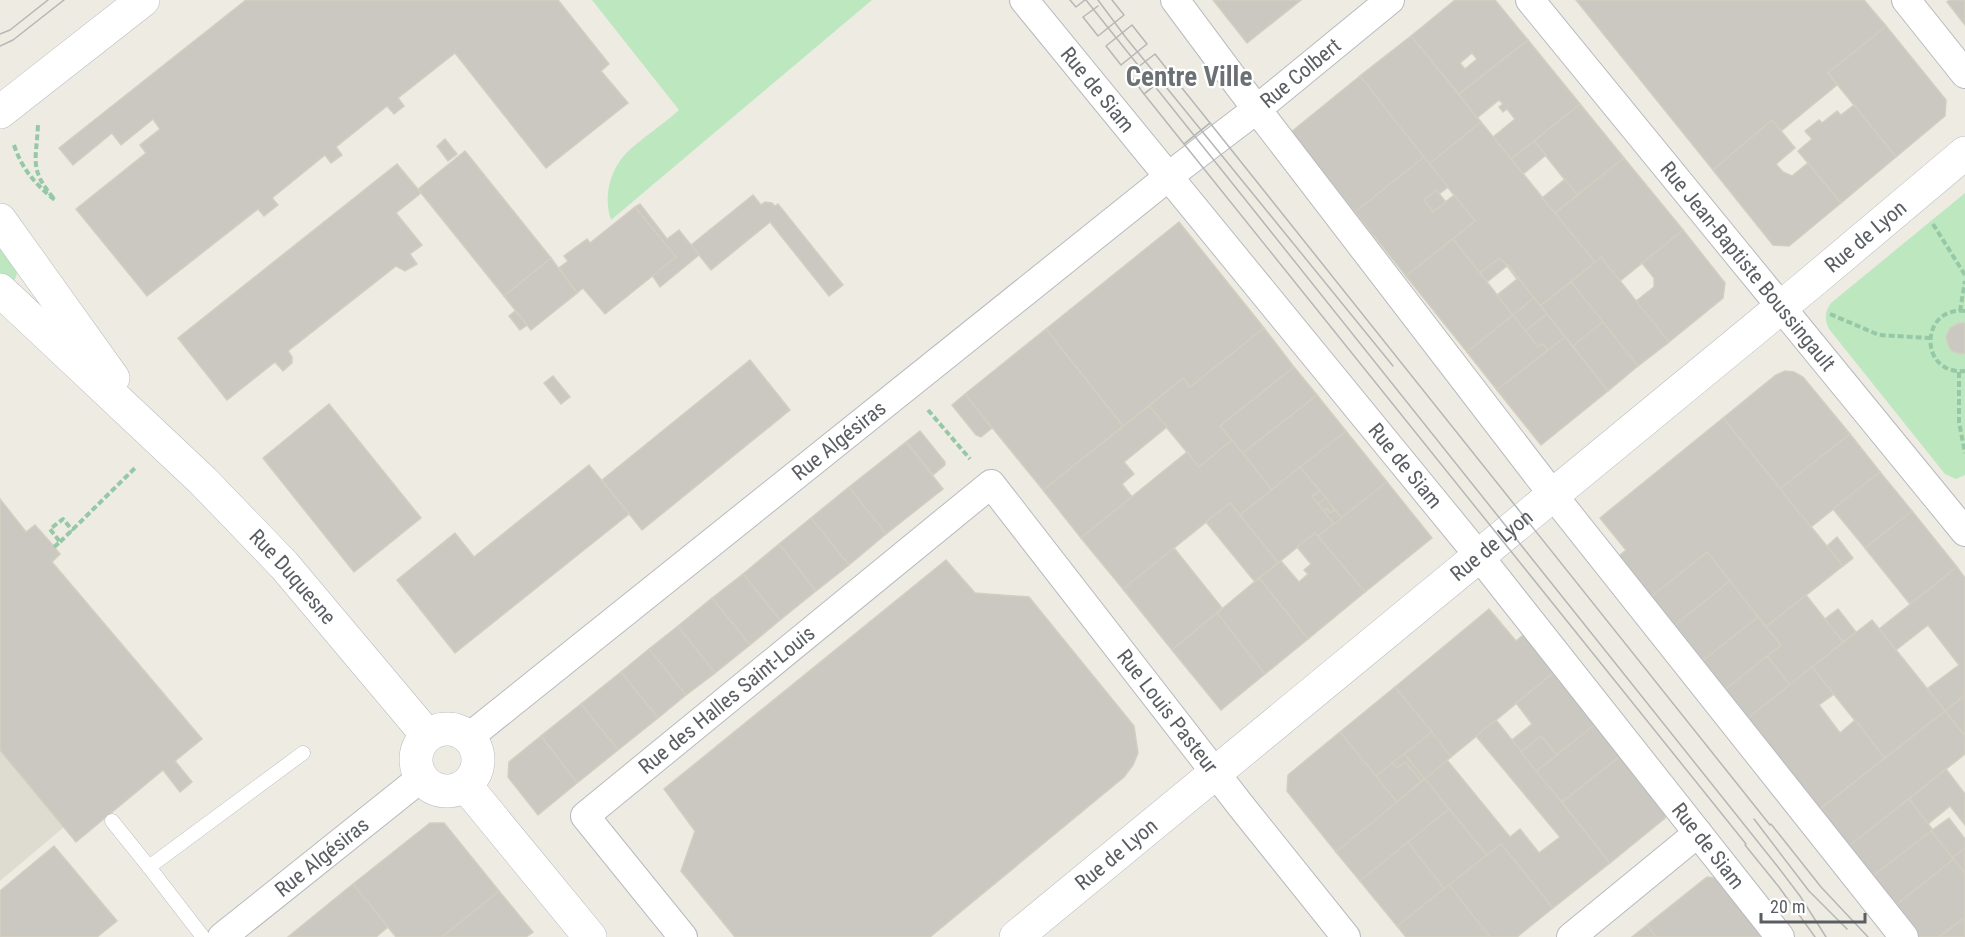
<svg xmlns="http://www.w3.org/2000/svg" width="1965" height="937" font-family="'Roboto Condensed',sans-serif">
	<rect width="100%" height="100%" fill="#eeece2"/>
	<path fill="#dedbd0" d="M0,750L64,827L0,881Z"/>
	<g fill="#bde7bf">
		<path d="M592,0H872L611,220C604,200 608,176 622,158C634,143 663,125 679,110Z"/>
		<path d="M1965,193V475L1956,479L1945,474L1829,329C1824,319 1825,311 1831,303Z"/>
		<path d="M0,243C7,253 22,267 15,279L10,281L0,275Z"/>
	</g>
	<g fill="#cbc8c1" stroke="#d3cec0" stroke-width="1.5" fill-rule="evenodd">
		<path d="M246,0H558L609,64L601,71L628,103L546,168L455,53L398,98L404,106L394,114L387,106L336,147L342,155L331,163L325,155L272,198L278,205L264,216L258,209L147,296L76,209L146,153L140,145L160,129L153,119L121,145L112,133L73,165L59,148Z"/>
		<path d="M1213,0H1301L1247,43Z"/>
		<path d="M1455,0H1495L1528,40L1459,94L1411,36ZM1472,53L1477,59L1465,69L1460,63Z"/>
		<path d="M1576,0H1864L1886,26L1828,73L1837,85L1781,131L1772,120L1713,170Z"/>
		<path d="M1950,0H1965V25L1947,2Z"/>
		<path d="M1886,26L1946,100L1945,116L1896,157L1828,73Z"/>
		<path d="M1411,36L1481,122L1429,164L1360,76Z"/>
		<path d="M1528,40L1580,104L1511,159L1493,137L1515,119L1507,109L1503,112L1499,107L1503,104L1499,100L1477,118L1459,94Z"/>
		<path d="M1360,76L1424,157L1355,212L1291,132Z"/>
		<path d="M1580,104L1624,158L1577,195L1534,141Z"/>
		<path d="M1854,105L1896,157L1841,203L1798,151L1812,139L1805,131L1819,120L1822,123L1837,111L1841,115Z"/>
		<path d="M1772,120L1795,148L1776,164L1783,172L1792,176L1808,163L1841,203L1789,246L1773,245L1713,170Z"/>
		<path d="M1481,122L1595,262L1540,306L1508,265L1507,266L1500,258L1480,273L1453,239L1475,221L1429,164Z"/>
		<path d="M445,139L457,154L448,161L437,146Z"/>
		<path d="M1534,141L1546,155L1523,174L1511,159Z"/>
		<path d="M465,151L551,258L504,296L418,189Z"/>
		<path d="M1424,157L1448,187L1439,194L1436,190L1424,200L1433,212L1454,195L1475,221L1406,276L1355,212Z"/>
		<path d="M1624,158L1683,230L1620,281L1601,257L1595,262L1555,213Z"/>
		<path d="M397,164L421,193L396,213L422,245L410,254L417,264L405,271L396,266L288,351L292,357V363L283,371L275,362L227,400L178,338Z"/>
		<path d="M1565,179L1577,195L1555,213L1542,198Z"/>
		<path d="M1436,190L1446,202L1433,212L1424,200Z"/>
		<path d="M753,195L761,205L765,202L772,203L775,206L778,204L843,285L829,296L770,222L711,270L691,245Z"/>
		<path d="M640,204L667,239L679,230L699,255L660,287L652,275L676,257L635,207Z"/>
		<path d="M635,207L676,257L605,314L583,288L577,293L559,268L568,261L564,256L587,239L590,243Z"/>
		<path d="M1179,222L1264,328L1190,387L1183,378L1123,426L1046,329Z"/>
		<path d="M1683,230L1725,283L1723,298L1669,342L1636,301L1654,287V278L1642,263Z"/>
		<path d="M1453,239L1513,315L1467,352L1406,276Z"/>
		<path d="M1601,257L1669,342L1638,366L1571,282Z"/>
		<path d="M551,258L577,293L531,330L504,296Z"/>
		<path d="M1500,258L1507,266L1487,282L1480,273Z"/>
		<path d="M1508,265L1534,298L1513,315L1497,295L1517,279L1507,266Z"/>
		<path d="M1571,282L1603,322L1573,346L1540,306Z"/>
		<path d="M1534,298L1547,314L1525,331L1513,315Z"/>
		<path d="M515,311L527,325L520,330L509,316Z"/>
		<path d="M1547,314L1565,337L1548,350L1543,344L1538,347L1525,331Z"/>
		<path d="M1513,315L1538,347L1543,344L1548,350L1497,390L1467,352Z"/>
		<path d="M1603,322L1638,366L1608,391L1573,346Z"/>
		<path d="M1959,323H1965V353L1961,354L1952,351L1949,347L1946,337L1950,328Z"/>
		<path d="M1264,328L1294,367L1220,426L1232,440L1199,467L1149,406L1183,378L1190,387Z"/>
		<path d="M1046,329L1123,426L1043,490L965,394Z"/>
		<path d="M1565,337L1608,391L1541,445L1497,390Z"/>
		<path d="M750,360L790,410L642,530L602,480Z"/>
		<path d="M1294,367L1317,395L1243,453L1220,426Z"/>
		<path d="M1785,371L1794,372L1803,377L1850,434L1780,489L1723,418L1776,375Z"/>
		<path d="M553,376L570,397L561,404L544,383Z"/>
		<path d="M965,394L992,428L981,437L976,435L952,405Z"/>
		<path d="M1317,395L1346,431L1272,490L1243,453Z"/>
		<path d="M329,404L421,518L354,572L263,458Z"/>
		<path d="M1149,406L1167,427L1124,462L1134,474L1122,484L1132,497L1081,538L1043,490Z"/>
		<path d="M1723,418L1843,566L1766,627L1707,552L1646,601L1614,560L1626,550L1600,518Z"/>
		<path d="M920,431L945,462V465L933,475L906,442Z"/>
		<path d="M1346,431L1387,482L1342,518L1300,467Z"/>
		<path d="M1850,434L1880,472L1811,527L1780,489Z"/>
		<path d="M1232,440L1272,490L1240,515L1230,503L1123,589L1081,538L1187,452L1199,467Z"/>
		<path d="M906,442L943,489L886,534L849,487Z"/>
		<path d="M589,465L629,514L455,653L397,580L455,533L474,557Z"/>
		<path d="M1300,467L1320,491L1312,496L1334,524L1318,536L1315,533L1278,563L1240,515Z"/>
		<path d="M1880,472L1912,511L1865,548L1833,509Z"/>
		<path d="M1387,482L1432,538L1365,592L1318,536Z"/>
		<path d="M849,487L886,534L849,565L811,518Z"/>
		<path d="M1320,491L1326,498L1318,504L1312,496Z"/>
		<path d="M1326,498L1335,510L1330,513L1327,508L1324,511L1318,504Z"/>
		<path d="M0,499L26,532L35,525L51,543L60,554L52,562L202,739L175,761L192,782L180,792L163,770L76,842L0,750Z"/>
		<path d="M1230,503L1278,563L1255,582L1206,522Z"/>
		<path d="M1327,508L1330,513L1335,510L1342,518L1334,524L1324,511Z"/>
		<path d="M1912,511L1957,567L1910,604L1865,548Z"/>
		<path d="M811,518L849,565L816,591L779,544Z"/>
		<path d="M1315,533L1365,592L1308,639L1259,578L1281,561L1299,582L1308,574L1304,570L1311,564L1297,547Z"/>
		<path d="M1837,537L1853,558L1843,566L1827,546Z"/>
		<path d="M779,544L816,591L780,620L743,574Z"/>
		<path d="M1174,548L1222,608L1172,650L1123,589Z"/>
		<path d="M1707,552L1730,581L1669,630L1646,601Z"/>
		<path d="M946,560L975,593L1029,597L1134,726L1138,753L1133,765L1124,777L930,937H735L681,871L695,831L664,789Z"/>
		<path d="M1957,567L1965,578V695L1945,711L1927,689L1959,665L1928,625L1896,650L1879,629Z"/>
		<path d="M743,574L780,620L750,645L712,598Z"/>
		<path d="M1259,578L1308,639L1265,674L1217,613Z"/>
		<path d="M1730,581L1758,617L1697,665L1669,630Z"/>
		<path d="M1806,595L1843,642L1790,685L1767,656L1781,645L1766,627Z"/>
		<path d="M712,598L750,645L715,673L678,626Z"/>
		<path d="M1489,609L1516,641L1527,632L1557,670L1451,757L1395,687Z"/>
		<path d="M1838,609L1856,632L1843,642L1825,619Z"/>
		<path d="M1217,613L1265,674L1221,710L1172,650Z"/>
		<path d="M1758,617L1781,645L1720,694L1697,665Z"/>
		<path d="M1872,620L1945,711L1885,758L1812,667Z"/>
		<path d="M678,626L715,673L686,695L649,649Z"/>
		<path d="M649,649L686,695L658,718L621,672Z"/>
		<path d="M1767,656L1790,685L1743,722L1720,694Z"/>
		<path d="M1812,667L1834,694L1819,705L1840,733L1855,720L1885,758L1815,813L1743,722Z"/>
		<path d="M1557,670L1598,722L1557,755L1541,736L1521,752L1512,740L1532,724L1516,703Z"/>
		<path d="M621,672L658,718L618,750L581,704Z"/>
		<path d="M1395,687L1432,732L1376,776L1340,732Z"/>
		<path d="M1965,695V736L1945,711Z"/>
		<path d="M581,704L618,750L577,783L541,736Z"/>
		<path d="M1945,711L1965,736V754L1844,850L1815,813Z"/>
		<path d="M1496,720L1610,863L1553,908L1501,844L1487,855L1425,779L1447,760L1510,837L1520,829L1539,853L1560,837L1476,736Z"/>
		<path d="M1598,722L1623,754L1562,802L1536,771Z"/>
		<path d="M1340,732L1397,802L1336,852L1287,791L1288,775Z"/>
		<path d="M1432,732L1451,757L1425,779L1404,754Z"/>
		<path d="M541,736L577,783L538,815L508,777L509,762Z"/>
		<path d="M1541,736L1557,755L1536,771L1521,752Z"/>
		<path d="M1404,754L1425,779L1421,781L1405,762L1397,768L1392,763Z"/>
		<path d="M1623,754L1666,810L1665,818L1610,863L1562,802Z"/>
		<path d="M1405,762L1421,781L1397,802L1376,776L1392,763L1397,768Z"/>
		<path d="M1946,769L1965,794V825L1950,806L1928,824L1909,799Z"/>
		<path d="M1425,779L1449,809L1360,881L1336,852Z"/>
		<path d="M1909,799L1933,830L1868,880L1844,850Z"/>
		<path d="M1449,809L1487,855L1444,889L1408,842Z"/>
		<path d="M1949,818L1965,839V848L1952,858L1931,831Z"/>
		<path d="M430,823H444L499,891L442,937H396L353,884Z"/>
		<path d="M1931,831L1954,859L1891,909L1868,880Z"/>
		<path d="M1408,842L1444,889L1397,926L1360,881Z"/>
		<path d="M1501,844L1553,908L1517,937H1490L1449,885Z"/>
		<path d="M54,846L117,921L97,937H0V891Z"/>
		<path d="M1964,849L1965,850V874L1952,858Z"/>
		<path d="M1954,859L1965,874V917L1939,937H1914L1891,909Z"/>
		<path d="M1707,877L1722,879L1768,937H1656L1647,925Z"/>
		<path d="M353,884L388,927L376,937H288Z"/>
		<path d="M1449,885L1490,937H1406L1397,926Z"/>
		<path d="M499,891L533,932L526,937H442Z"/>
		<path d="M1965,917V937H1939Z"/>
		<path d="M1647,925L1656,937H1632Z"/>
	</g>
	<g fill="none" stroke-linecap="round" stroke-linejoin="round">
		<defs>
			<g id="lane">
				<path d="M112,821L149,867"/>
				<path d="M203,937L149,867L303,753"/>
			</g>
			<g id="street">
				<path id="s1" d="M1024,0L1479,556L1780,937"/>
				<path d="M1175,0L1239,86L1553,495L1904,937"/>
				<path id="s2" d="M1530,0L1965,532"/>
				<path d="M1906,0L1965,74"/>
				<path id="s3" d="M469,737L1182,166L1257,109L1390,0"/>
				<path id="s4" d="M222,937L421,778"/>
				<path id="s5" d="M683,937L585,816L991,484L1241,806L1346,937"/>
				<path d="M1571,937L1698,833"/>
			</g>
			<g id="secondary">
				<path d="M0,112L143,0"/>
				<path d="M0,220L113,378"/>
				<path id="s6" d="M0,290L203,481L284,565L427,735"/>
				<circle cx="447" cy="760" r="31"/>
				<path d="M466,786L590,937"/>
				<path id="s7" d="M1016,937L1808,285L1965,153"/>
			</g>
		</defs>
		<use href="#lane" stroke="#b7babf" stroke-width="15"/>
		<use href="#street" stroke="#b7babf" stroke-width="30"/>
		<use href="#secondary" stroke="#b8bbc1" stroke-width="34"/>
		<g stroke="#95c8a6" stroke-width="4" stroke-dasharray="6 3" stroke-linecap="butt">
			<path d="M14,145C22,169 35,184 55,200C29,169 36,163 38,125"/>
			<path d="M1933,224L1965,275"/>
			<path d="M1960,311L1965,281"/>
			<path d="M1965,311C1920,306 1918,375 1965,371"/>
			<path d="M1830,314L1879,335L1930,338"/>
			<path d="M1959,372V422L1965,453"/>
			<path d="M928,410L970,459"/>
			<path d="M60,542L136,467"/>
			<path d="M54,547L60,542L50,529L63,519L73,531"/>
		</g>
		<use href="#lane" stroke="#fff" stroke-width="14"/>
		<use href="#street" stroke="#fff" stroke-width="28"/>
		<use href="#secondary" stroke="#fff" stroke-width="33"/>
		<g stroke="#b5b6b6" stroke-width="1.5">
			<path d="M1070,0L1076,7L1085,0"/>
			<path d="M1086,0L1778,867L1800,896L1826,937"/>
			<path d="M1098,0L1127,39L1393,366"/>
			<path d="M1098,6L1083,17L1098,36L1124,15L1112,0"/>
			<path d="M1132,25L1147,44L1121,65L1106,46Z"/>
			<path d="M0,34L10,30L48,0"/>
			<path d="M0,46L13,40L64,0"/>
			<path d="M1155,54L1170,73L1144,94L1129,74Z"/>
			<path d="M1170,73L1210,123L1184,144L1144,94Z"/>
			<path d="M1754,819L1809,891L1847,929"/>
			<path d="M1815,937L1779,887L1745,845L1746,844L1184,144L1210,123L1770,825L1771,824L1821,887L1868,937"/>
		</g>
	</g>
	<g text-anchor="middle" stroke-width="4.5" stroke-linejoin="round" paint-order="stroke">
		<g font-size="21" fill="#5a5e63" stroke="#fff">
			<text dy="7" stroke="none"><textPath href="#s3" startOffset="1064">Rue Colbert</textPath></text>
			<text dy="7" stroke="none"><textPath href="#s1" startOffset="116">Rue de Siam</textPath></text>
			<text dy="7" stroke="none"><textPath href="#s7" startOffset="1101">Rue de Lyon</textPath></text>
			<text dy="7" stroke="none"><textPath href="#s2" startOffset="344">Rue Jean-Baptiste Boussingault</textPath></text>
			<text dy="7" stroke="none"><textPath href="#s3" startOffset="474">Rue Algésiras</textPath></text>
			<text dy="7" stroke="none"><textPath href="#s1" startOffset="602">Rue de Siam</textPath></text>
			<text dy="7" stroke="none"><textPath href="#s7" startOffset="616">Rue de Lyon</textPath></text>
			<text dy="7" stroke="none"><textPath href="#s6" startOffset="410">Rue Duquesne</textPath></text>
			<text dy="7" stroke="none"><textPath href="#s5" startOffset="339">Rue des Halles Saint-Louis</textPath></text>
			<text dy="7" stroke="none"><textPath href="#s5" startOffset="968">Rue Louis Pasteur</textPath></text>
			<text dy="7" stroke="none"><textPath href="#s1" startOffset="1088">Rue de Siam</textPath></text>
			<text dy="7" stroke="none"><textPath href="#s7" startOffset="130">Rue de Lyon</textPath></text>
			<text dy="7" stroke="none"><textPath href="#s4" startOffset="128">Rue Algésiras</textPath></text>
		</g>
		<g font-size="27" font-weight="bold" fill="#6b7075" stroke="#fff">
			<text x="1189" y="86">Centre Ville</text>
		</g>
	</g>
	<path d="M1761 913v9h104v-9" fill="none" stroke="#5a5e63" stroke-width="3"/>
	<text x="1770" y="913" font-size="18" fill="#5a5e63" stroke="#ffffff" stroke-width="4.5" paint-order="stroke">20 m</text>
</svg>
